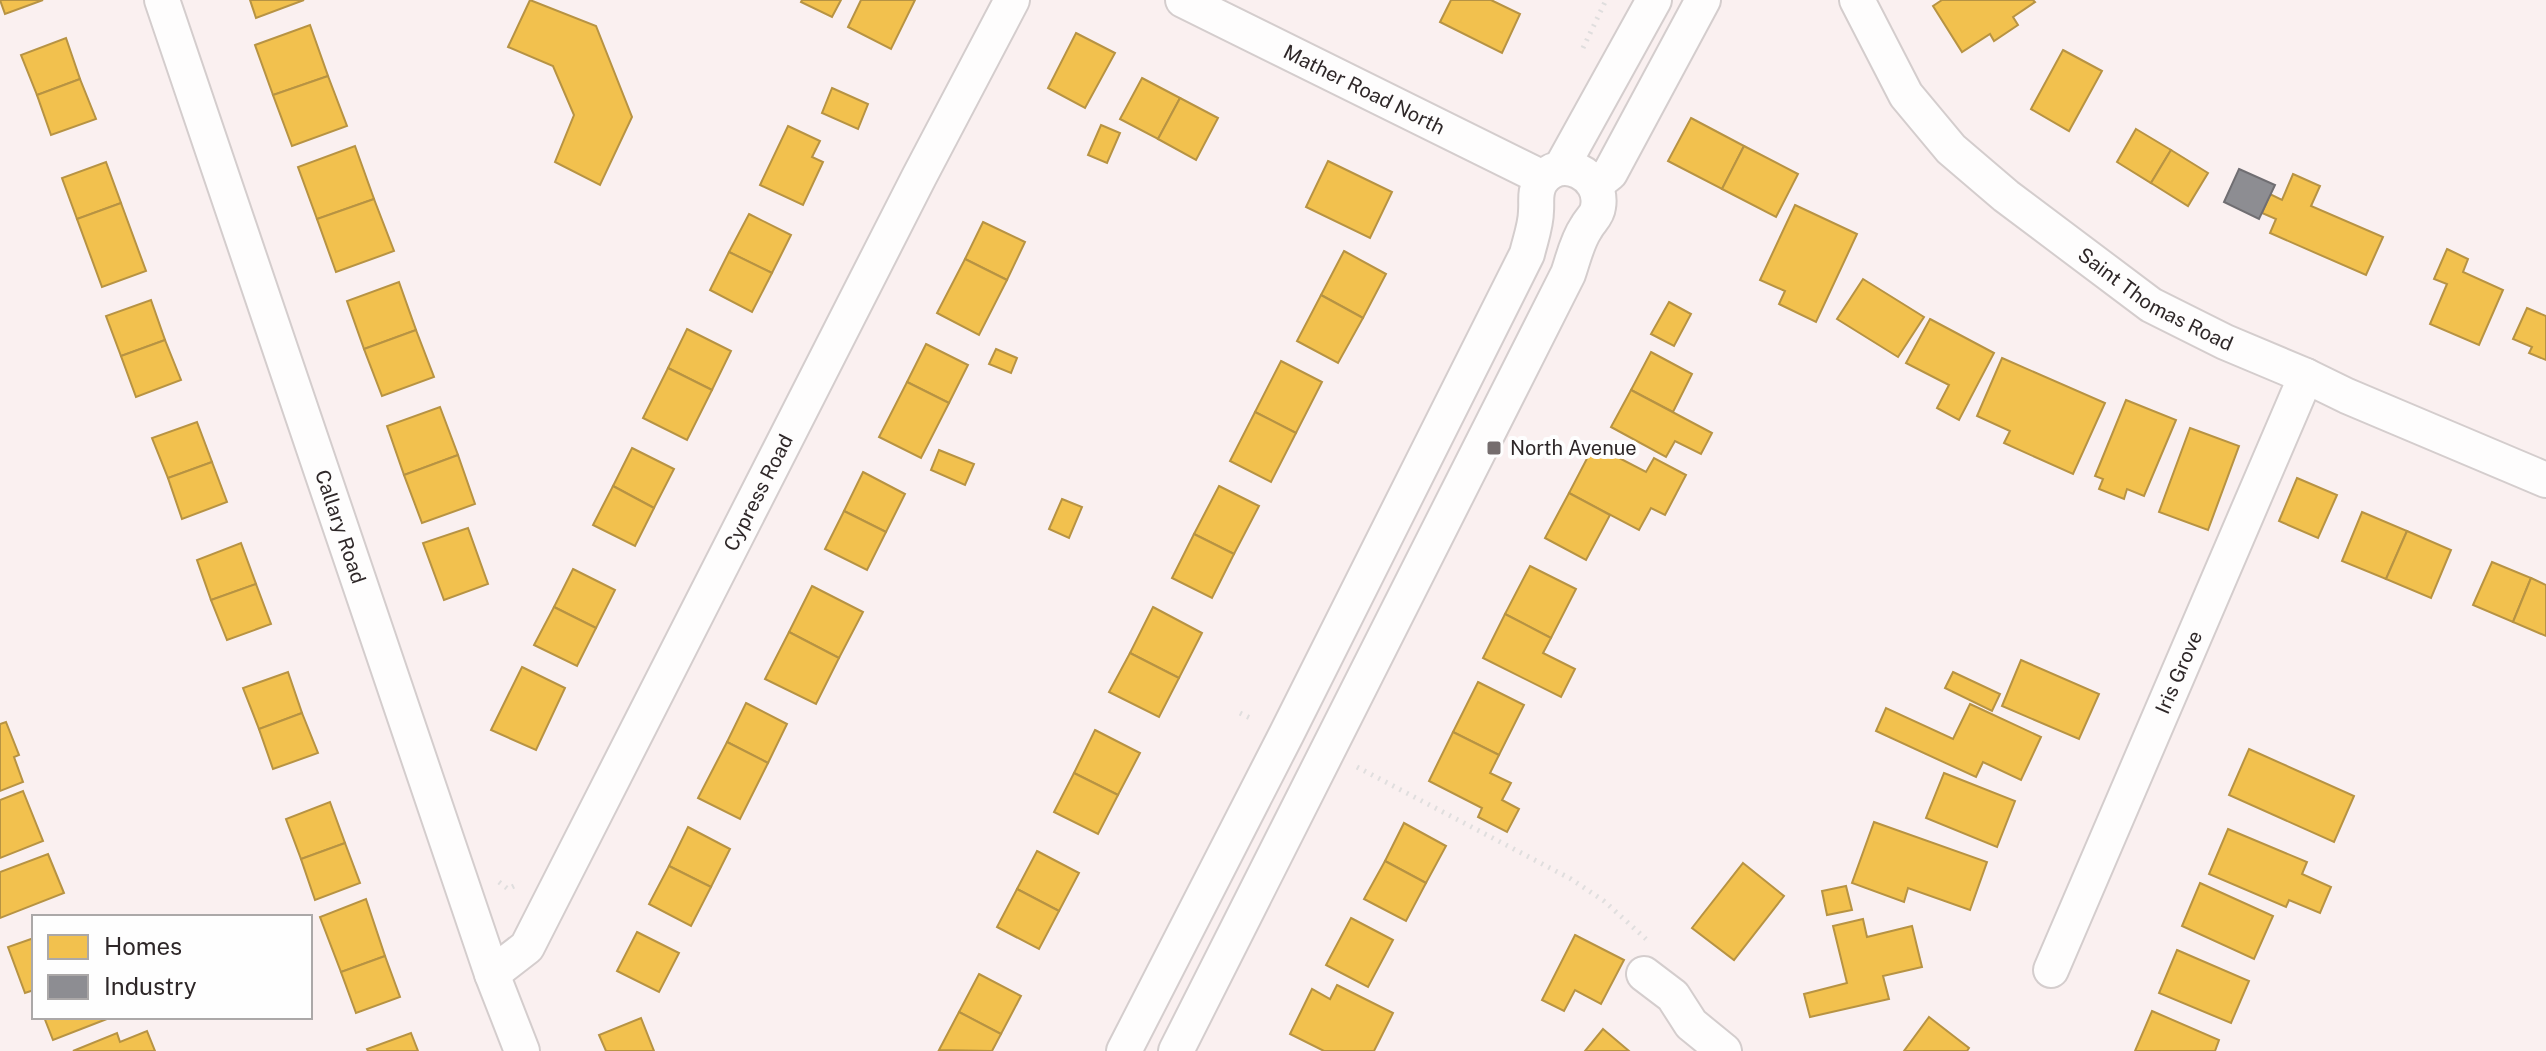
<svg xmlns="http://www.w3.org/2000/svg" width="2546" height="1051" font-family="'Public Sans',sans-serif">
	<rect width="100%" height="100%" fill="#faf0f0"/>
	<g fill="#f2c14e" stroke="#b79343" stroke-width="2">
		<path d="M0,0H43L5,14Z"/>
		<path d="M250,0H304L256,18Z"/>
		<path d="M530,0L596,26L632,117L600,185L555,162L574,115L553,66L508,47Z"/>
		<path d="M802,0H841L832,17L801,2Z"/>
		<path d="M861,0H915L891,49L848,27Z"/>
		<path d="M1451,0H1491L1520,14L1502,53L1440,22Z"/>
		<path d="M1942,0H2033L2035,2L2013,17L2018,25L1994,41L1990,34L1962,52L1933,6Z"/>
		<path d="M310,25L328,76L273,95L255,45Z"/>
		<path d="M1076,33L1115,53L1085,108L1048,88Z"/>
		<path d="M66,38L80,79L37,95L21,55Z"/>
		<path d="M2063,50L2102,71L2069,131L2031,109Z"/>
		<path d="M328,76L347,126L292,146L273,95Z"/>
		<path d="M1142,78L1180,98L1158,139L1120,119Z"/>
		<path d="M80,79L96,119L51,135L37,95Z"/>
		<path d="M832,88L868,104L858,129L822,113Z"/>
		<path d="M1180,98L1218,118L1196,160L1158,139Z"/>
		<path d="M1691,118L1744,146L1722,189L1668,161Z"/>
		<path d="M1101,125L1120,133L1107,163L1088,155Z"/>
		<path d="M788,126L820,141L812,157L823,162L803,205L760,185Z"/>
		<path d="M2136,129L2171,150L2151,183L2117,162Z"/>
		<path d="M355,146L374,199L317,219L298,167Z"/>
		<path d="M1744,146L1798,174L1776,217L1722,189Z"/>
		<path d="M2171,150L2208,173L2188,206L2151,183Z"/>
		<path d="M1328,161L1392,192L1370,238L1306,207Z"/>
		<path d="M106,162L121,203L77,219L62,178Z"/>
		<path d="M2293,174L2320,186L2311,206L2383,237L2366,275L2270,233L2276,219L2262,213L2270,194L2282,200Z"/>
		<path d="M374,199L394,251L336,272L317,219Z"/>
		<path d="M121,203L146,271L102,287L77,219Z"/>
		<path d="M1795,205L1857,234L1816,322L1779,304L1785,291L1760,280Z"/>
		<path d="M749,214L791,235L772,273L729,252Z"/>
		<path d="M983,222L1025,242L1007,280L965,259Z"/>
		<path d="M2447,249L2468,259L2463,272L2503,290L2479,345L2430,324L2447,284L2434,279Z"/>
		<path d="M1344,251L1386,274L1363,318L1321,295Z"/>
		<path d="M729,252L772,273L752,312L710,290Z"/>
		<path d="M965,259L1007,280L979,335L937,313Z"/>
		<path d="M1863,279L1924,317L1898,357L1837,319Z"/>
		<path d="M399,282L416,330L364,349L347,301Z"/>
		<path d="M1321,295L1363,318L1338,363L1297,341Z"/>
		<path d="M151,300L165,340L121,356L106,316Z"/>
		<path d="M1669,302L1691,314L1674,346L1651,334Z"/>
		<path d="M2527,308L2546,316V360L2529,353L2532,347L2513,339Z"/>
		<path d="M1930,319L1994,353L1959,420L1937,408L1949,385L1906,363Z"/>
		<path d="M687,329L731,351L712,390L668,368Z"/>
		<path d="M416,330L434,377L382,396L364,349Z"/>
		<path d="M165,340L181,380L136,397L121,356Z"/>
		<path d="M926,344L968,365L949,403L907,382Z"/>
		<path d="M996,349L1017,358L1011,373L989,364Z"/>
		<path d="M1651,352L1692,374L1673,412L1631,390Z"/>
		<path d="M2002,358L2105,403L2073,474L2004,443L2010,431L1977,416Z"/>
		<path d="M1281,361L1322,382L1296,433L1255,412Z"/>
		<path d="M668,368L712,390L687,440L643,418Z"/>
		<path d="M907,382L949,403L921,458L879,437Z"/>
		<path d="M1631,390L1712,433L1701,454L1675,441L1666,457L1611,427Z"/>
		<path d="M2126,400L2176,420L2144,496L2127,489L2124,499L2099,489L2103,479L2095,476Z"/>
		<path d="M440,407L458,455L404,475L387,426Z"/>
		<path d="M1255,412L1296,433L1271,482L1230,461Z"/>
		<path d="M197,422L212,462L168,478L152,438Z"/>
		<path d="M2190,428L2239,446L2208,530L2159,512Z"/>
		<path d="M1594,445L1646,472L1654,458L1686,475L1665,515L1651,508L1639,530L1569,493Z"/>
		<path d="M632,448L674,469L654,508L613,486Z"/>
		<path d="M939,450L974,464L965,485L931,470Z"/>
		<path d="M458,455L475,504L422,523L404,475Z"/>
		<path d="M212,462L227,502L182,519L168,478Z"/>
		<path d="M863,472L905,494L886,532L844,511Z"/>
		<path d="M2297,478L2337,495L2318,538L2279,521Z"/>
		<path d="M613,486L654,508L635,546L593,525Z"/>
		<path d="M1219,486L1259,506L1234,554L1194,534Z"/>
		<path d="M1569,493L1610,515L1586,560L1545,538Z"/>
		<path d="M1062,499L1082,507L1069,538L1049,529Z"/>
		<path d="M844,511L886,532L867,570L825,549Z"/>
		<path d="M2362,512L2407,531L2386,579L2342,561Z"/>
		<path d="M468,528L488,584L444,600L423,543Z"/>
		<path d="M2407,531L2451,550L2431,598L2386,579Z"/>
		<path d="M1194,534L1234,554L1212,598L1172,578Z"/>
		<path d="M241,543L256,584L211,600L197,560Z"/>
		<path d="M2492,562L2531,578L2513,622L2473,605Z"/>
		<path d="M1530,566L1576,589L1551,638L1505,614Z"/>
		<path d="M573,569L615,590L596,628L554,607Z"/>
		<path d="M2531,578L2546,585V636L2513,622Z"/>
		<path d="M256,584L271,624L227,640L211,600Z"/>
		<path d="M812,586L863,612L839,658L789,632Z"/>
		<path d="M554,607L596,628L577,666L534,645Z"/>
		<path d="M1153,607L1202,633L1179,678L1130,653Z"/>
		<path d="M1505,614L1551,638L1543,653L1575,669L1561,697L1483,658Z"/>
		<path d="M789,632L839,658L816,704L765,679Z"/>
		<path d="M1130,653L1179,678L1159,717L1109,692Z"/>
		<path d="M2021,660L2099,694L2079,739L2002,706Z"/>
		<path d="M522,667L565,688L536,750L491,730Z"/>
		<path d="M288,672L302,713L259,729L243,688Z"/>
		<path d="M1953,672L2000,694L1992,711L1945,688Z"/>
		<path d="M1478,682L1524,705L1499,755L1453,732Z"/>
		<path d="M746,703L787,724L768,763L727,742Z"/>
		<path d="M1970,704L2041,737L2021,780L1983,762L1976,777L1876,731L1886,708L1953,739Z"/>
		<path d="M302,713L318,753L273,769L259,729Z"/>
		<path d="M6,722L19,755L14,757L23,782L0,791V724Z"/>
		<path d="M1095,730L1140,753L1118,795L1074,773Z"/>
		<path d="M1453,732L1499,755L1490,773L1511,783L1502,800L1519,809L1507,832L1478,817L1482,808L1429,781Z"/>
		<path d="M727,742L768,763L740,819L698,798Z"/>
		<path d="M2249,749L2354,796L2334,842L2229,795Z"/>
		<path d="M1074,773L1118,795L1098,834L1054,812Z"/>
		<path d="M1944,773L2015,801L1997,847L1926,818Z"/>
		<path d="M23,791L43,841L0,858V800Z"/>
		<path d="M330,802L345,843L301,859L286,819Z"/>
		<path d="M1874,822L1987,862L1970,910L1908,888L1904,902L1852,883Z"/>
		<path d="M1404,823L1446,846L1426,883L1385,861Z"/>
		<path d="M688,827L730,849L711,887L669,866Z"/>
		<path d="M2228,829L2307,862L2302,874L2331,887L2320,913L2289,900L2286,907L2209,874Z"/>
		<path d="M345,843L360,883L315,900L301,859Z"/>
		<path d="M1037,851L1079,873L1059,911L1017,889Z"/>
		<path d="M48,854L64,893L0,918V872Z"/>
		<path d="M1385,861L1426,883L1406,921L1364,899Z"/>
		<path d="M1743,863L1784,896L1734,960L1692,928Z"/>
		<path d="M669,866L711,887L691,926L649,904Z"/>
		<path d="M2200,883L2273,916L2254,959L2182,926Z"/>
		<path d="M1846,886L1852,910L1827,915L1822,891Z"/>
		<path d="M1017,889L1059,911L1039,949L997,927Z"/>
		<path d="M366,899L385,956L341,972L320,917Z"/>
		<path d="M1351,918L1393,940L1368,987L1326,965Z"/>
		<path d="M1863,919L1867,937L1912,926L1922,967L1883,976L1889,999L1810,1017L1804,994L1847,983L1833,926Z"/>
		<path d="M637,932L679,953L659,992L617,971Z"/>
		<path d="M1575,935L1624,960L1601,1004L1575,990L1564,1011L1542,1000Z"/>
		<path d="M34,938V990L25,993L8,947Z"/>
		<path d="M2177,950L2249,981L2231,1023L2159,993Z"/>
		<path d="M385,956L400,997L356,1013L341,972Z"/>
		<path d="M979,974L1021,996L1001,1034L959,1012Z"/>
		<path d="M1337,985L1393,1013L1374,1051H1324L1290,1034L1312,989L1330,999Z"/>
		<path d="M2152,1011L2219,1040L2215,1051H2135Z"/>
		<path d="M959,1012L1001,1034L992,1051L939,1050Z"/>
		<path d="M44,1017H112L53,1040Z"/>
		<path d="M1929,1017L1969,1048L1967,1051H1904Z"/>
		<path d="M641,1018L654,1051H606L599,1035Z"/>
		<path d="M1603,1029L1629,1051H1585Z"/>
		<path d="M147,1031L155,1051H73L117,1033L120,1042Z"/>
		<path d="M411,1033L418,1051H368L367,1049Z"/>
	</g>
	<path fill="#8d8d92" stroke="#706e72" stroke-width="2" d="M2239,169L2275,185L2259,219L2224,202Z"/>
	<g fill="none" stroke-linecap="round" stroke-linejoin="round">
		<defs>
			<g id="street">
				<path id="s1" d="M162,0L492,974L522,1051"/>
				<path id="s2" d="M1183,0L1543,178"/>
				<path id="s3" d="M1857,0L1906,95L1951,149L2006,196L2151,305L2225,342L2306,376L2347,396L2546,480"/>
				<path d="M1561,168L1654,0"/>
				<path d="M1595,185L1610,173L1703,0"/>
				<path id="s4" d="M2051,970L2306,376"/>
				<path id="s5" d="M492,974L527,947L919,177L1012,0"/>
				<path d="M1644,974L1673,996L1691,1024L1724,1051"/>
				<path d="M1124,1051L1286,735L1527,254C1530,241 1536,225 1536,211C1537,200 1534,192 1541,181C1561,153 1604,175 1598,207C1597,216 1590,220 1586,228C1577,241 1573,260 1568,274L1176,1051"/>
			</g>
		</defs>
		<use href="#street" stroke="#d4cdcd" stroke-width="38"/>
		<g stroke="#e0dede" stroke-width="5" stroke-dasharray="2 6" stroke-linecap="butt">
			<path d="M1583,48L1606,0"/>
			<path d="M1240,713L1254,720"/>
			<path d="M1357,767L1571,879L1604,901L1646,939"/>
			<path d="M499,882L508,889L518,884"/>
		</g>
		<use href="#street" stroke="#fefdfd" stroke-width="34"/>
	</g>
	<rect fill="#756d6e" stroke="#fefefe" stroke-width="3" x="1486" y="440" width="16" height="16" rx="4"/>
	<g text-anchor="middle" stroke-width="8" stroke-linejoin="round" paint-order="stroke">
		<g font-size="20" fill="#2e2728" stroke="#fefefe">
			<text dy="7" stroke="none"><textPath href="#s2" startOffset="202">Mather Road North</textPath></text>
			<text dy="7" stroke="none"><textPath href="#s3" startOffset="432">Saint Thomas Road</textPath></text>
			<text dy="7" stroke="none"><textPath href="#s5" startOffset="554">Cypress Road</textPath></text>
			<text dy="7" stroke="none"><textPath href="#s1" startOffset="556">Callary Road</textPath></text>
			<text dy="7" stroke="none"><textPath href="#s4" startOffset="324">Iris Grove</textPath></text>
		</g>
		<g font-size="20" fill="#2e2728" stroke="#fefefe" text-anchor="start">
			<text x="1510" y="455">North Avenue</text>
		</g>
	</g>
	<rect x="32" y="915" width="280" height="104" fill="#fefefe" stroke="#aba8a8" stroke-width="2"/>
	<rect x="48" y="935" width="40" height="24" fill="#f2c14e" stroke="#aba8a8" stroke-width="2"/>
	<text x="104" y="955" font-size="24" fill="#2e2728">Homes</text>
	<rect x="48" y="975" width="40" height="24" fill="#8d8d92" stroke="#aba8a8" stroke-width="2"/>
	<text x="104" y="995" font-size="24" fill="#2e2728">Industry</text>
</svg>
